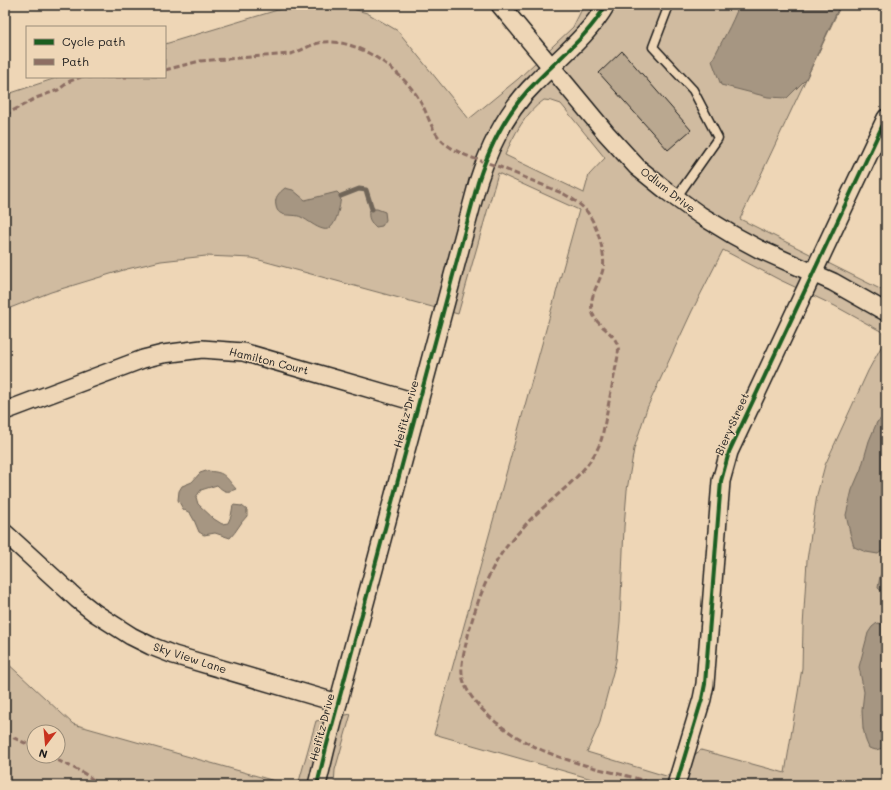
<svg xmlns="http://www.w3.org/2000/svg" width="891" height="790" font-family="Mali,sans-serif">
	<rect width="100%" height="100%" fill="#eed6b6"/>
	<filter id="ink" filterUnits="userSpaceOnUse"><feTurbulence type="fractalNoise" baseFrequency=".025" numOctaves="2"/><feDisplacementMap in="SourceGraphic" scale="8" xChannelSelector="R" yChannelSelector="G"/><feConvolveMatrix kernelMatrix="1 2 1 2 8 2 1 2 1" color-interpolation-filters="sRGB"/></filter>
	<g filter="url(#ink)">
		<g fill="#d0bba0" stroke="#766c5e" fill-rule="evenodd">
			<path d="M294,5H339L367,13L398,31L469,119L518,79L573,27L584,5H841L740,219L886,292V334L835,306L778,279L723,250L692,311L647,408L634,449L627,490L624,527L620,622L616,661L599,725L587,752L666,776L701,750L785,773L802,668L803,627L807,560L817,495L825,465L868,371L886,338V785H613L434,734L579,210L498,173L458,314L252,258L206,256L161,261L127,269L51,292L5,310V95L59,77H165V44ZM544,100L552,101L561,104L605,158L589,175L584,193L505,155C514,135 525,113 544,100Z"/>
			<path d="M5,661L73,724L289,785H5ZM34,732H58V756H34Z"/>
			<path d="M351,714L335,770L334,785H298L316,721Z"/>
		</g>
		<g fill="#a69682" stroke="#6f6559">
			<path d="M739,5H840L806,79L787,98L768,97L721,85L712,61C721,42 732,25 739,5Z"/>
			<path d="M285,188L293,190L305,200L337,192L341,196C340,205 336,233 323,229C315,227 309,221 301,217C293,213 278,219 276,206C274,197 279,193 285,188Z"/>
			<path d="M372,209H377L385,212L386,220L382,226L376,227C370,222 368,218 369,211Z"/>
			<path d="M885,416L886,483L884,496L886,513V548L878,554L866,552L854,547L850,533L846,515L852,490L861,469L869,441L877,422Z"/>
			<path d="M206,471C225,472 224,475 236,489C227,493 224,492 217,485L201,490L196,497L198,504L214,519L222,524L228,523L231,516L233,505L242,506L247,510V516C240,523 237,531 230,538L215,533L204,535L199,532L194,520L190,513L183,509L178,500L179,491L182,486L192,482L200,473Z"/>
			<path d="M886,568V595L878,588L880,576Z"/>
			<path d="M877,623L886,625V670L883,681L886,693V747L876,750L869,748L866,741L863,728L862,710L864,692L859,667L868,633L872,627Z"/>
		</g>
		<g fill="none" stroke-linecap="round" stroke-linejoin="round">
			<path stroke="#6f6559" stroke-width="5" d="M341,196L359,189L366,190L372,209"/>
		</g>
		<path fill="#baa890" stroke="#1c1c1c" d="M622,51L691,130L668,150L599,73Z"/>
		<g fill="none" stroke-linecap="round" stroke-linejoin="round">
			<defs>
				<path id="lane" d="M669,5L653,47L693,90L718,138L676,198"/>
				<g id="street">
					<path d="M500,5L606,133L637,167L668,192L700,215L733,235L759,249L833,282L886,312"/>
					<path d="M5,411L143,359L163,354L202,349L243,352L419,403"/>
					<path d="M5,533L77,599L95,613L131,636L151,646L174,655L338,703"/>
					<path d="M317,785L326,748L478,182C490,145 507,110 536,82C560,57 588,36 606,5"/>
					<path d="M676,785L702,699L705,684L721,481L729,452L886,118"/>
				</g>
			</defs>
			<use href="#lane" stroke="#1c1c1c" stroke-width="11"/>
			<use href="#street" stroke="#1c1c1c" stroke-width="20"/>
			<use href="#lane" stroke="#eed6b6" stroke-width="8"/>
			<use href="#street" stroke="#eed6b6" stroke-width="17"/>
			<g stroke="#8d6e63" stroke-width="3" stroke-dasharray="6 3" stroke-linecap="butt">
				<path d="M165,70L200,61L290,54C302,51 312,43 324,42C361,39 405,73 422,104C429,118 433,135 447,145C462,156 482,161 500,167C521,176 543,185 564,194C573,199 582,205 588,213C597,226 606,254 603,269C600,283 589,295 592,310C594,326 615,331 618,347C619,350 618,353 618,356L602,437C593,471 551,498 527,523C521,530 513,538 507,546C490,567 476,604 469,631C466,646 459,664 463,679C467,694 479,707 491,718C524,746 557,758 599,769C618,774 637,777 654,785"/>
				<path d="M88,77H127"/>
				<path d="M5,115L36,98L58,90L70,81L81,77"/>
				<path d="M5,734L34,747"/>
				<path d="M49,756C66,765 85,771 99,785"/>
			</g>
			<defs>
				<g id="cycleway">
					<path d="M317,785L326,748L478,182C490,145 507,110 536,82C560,57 588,36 606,5"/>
					<path d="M676,785L702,699L705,684L721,481L729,452L886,118"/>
				</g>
			</defs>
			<use href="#cycleway" stroke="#eed6b6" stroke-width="6"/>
			<use href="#cycleway" stroke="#1b5e20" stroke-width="4"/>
		</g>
	</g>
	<g text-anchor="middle" stroke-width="3" stroke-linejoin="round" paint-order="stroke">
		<g font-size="11" fill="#1c1c1c" stroke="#eed6b6">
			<text transform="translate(668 190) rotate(38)" y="4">Odlum Drive</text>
			<text transform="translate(269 361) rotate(14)" y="4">Hamilton Court</text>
			<text transform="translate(406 414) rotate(-75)" y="4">Heifitz Drive</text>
			<text transform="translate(732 424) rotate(-66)" y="4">Biery Street</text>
			<text transform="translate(190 658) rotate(18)" y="4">Sky View Lane</text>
			<text transform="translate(322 727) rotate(-75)" y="4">Heifitz Drive</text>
		</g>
	</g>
	<rect width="891" height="790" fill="none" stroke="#eed6b6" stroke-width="20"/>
	<rect x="10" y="10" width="871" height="770" fill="none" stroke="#1c1c1c" stroke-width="1.5" filter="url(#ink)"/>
	<rect x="26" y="26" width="140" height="52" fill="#eed6b6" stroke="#9a8c78"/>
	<rect x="34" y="39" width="20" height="6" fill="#1b5e20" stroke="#9a8c78"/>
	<text x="62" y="46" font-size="12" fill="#1c1c1c">Cycle path</text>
	<rect x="34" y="59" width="20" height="6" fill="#8d6e63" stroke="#9a8c78"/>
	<text x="62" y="66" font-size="12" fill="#1c1c1c">Path</text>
	<g transform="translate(46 744) rotate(196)"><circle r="19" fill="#eed6b6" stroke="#9a8c78"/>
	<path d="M0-3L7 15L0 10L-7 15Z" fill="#c8321e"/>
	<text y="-6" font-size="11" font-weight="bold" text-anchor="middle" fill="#1c1c1c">N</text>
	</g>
</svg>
